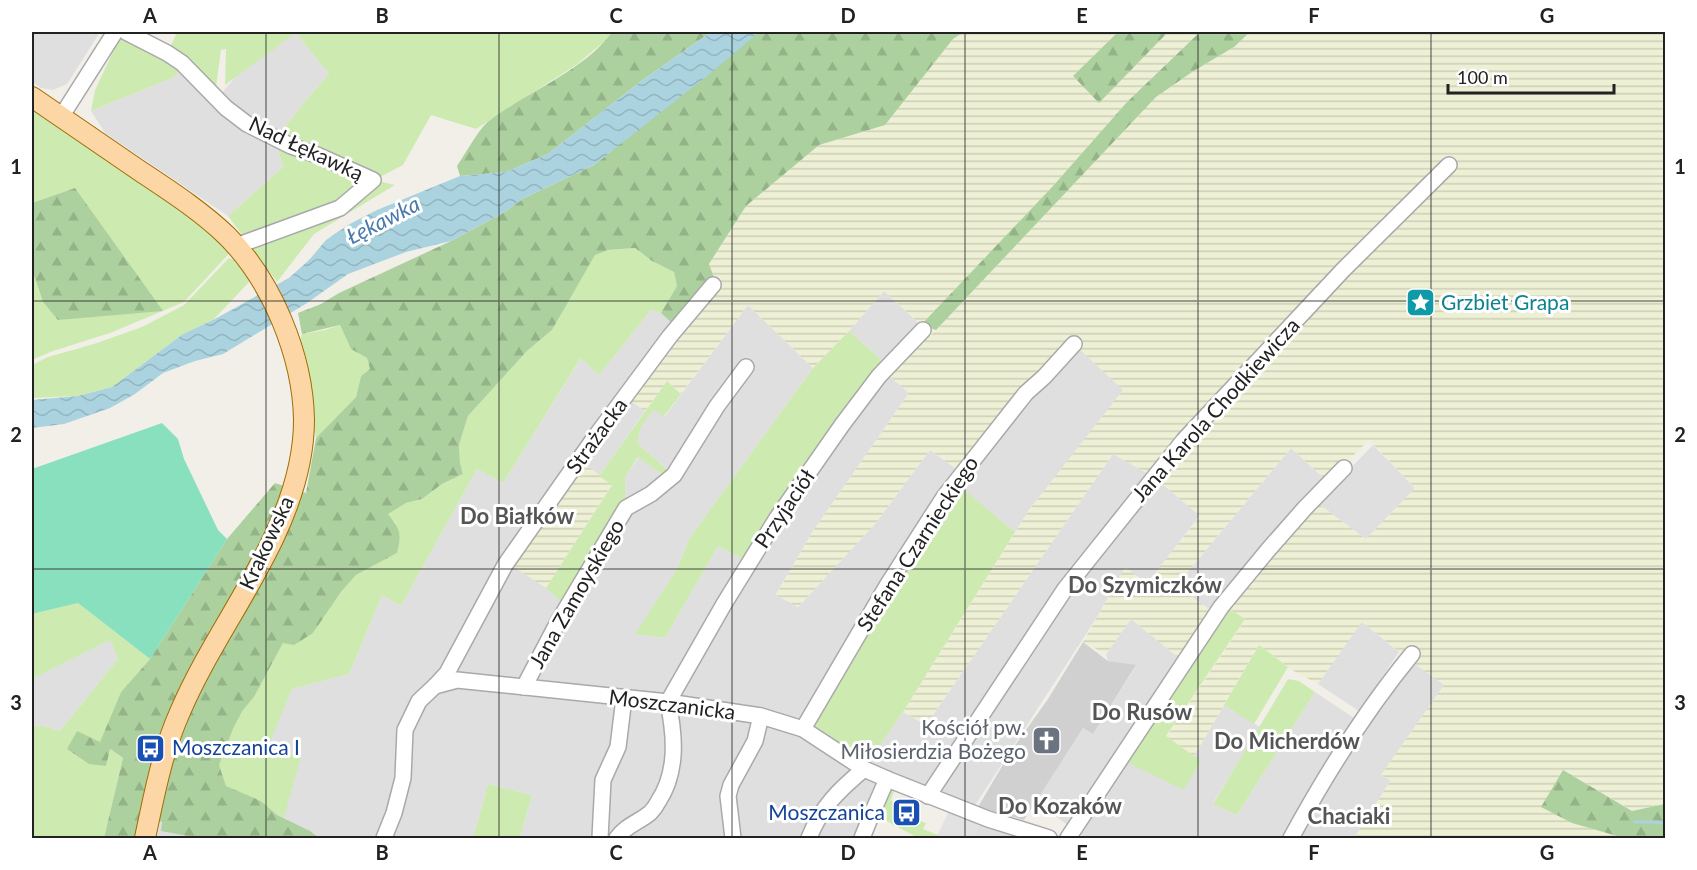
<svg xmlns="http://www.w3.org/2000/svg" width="1697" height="870" font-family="Lato,sans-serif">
	<defs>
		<pattern id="farmland-rules" width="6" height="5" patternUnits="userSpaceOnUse" patternTransform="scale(1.5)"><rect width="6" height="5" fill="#eef0d5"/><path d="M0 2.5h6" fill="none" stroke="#ccceb7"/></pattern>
		<pattern id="forest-firs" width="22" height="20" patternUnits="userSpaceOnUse" patternTransform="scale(1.5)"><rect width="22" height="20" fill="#add19e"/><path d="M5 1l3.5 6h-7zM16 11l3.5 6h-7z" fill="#95b388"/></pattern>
		<pattern id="water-waves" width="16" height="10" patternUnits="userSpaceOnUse" patternTransform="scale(1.5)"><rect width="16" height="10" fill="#aad3df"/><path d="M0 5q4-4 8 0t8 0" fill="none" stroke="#92b5bf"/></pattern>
	</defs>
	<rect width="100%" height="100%" fill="#f2efe9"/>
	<g fill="#e0dfdf">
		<path d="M32,32H100L67,84L53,90L41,88L32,82Z"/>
		<path d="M296,33L329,74L308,98L275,139L283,167L228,216L105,133L91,111L172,78L183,69L212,104L241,71Z"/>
		<path d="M884,291L921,325L885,363L849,331Z"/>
		<path d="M748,305L813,368L689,539L677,569L636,634L665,638L718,546L747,561L774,529L887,374L909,393L813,531L776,594L798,607L875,524L930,450L962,473L1074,344L1124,390L1029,510L1015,532L955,483L803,729L876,779L879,787L861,838H520L532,795L488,784L473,838H278L266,749L292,689L349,674L382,595L401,606L477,469L503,483L582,357L599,375L651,310L661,313L676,327L506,562L546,587L631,511L675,476L637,443L641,427L653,410L665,416Z"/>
		<path d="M625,397L645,411L599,476L580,461Z"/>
		<path d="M1373,445L1415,488L1366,539L1317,503Z"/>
		<path d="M1291,448L1327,481L1215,613L1176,586Z"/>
		<path d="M1113,454L1154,477L1200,515L1147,584L1125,568L1097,617L974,807L868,763L903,712L926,725Z"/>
		<path d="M639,457L666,477L626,505L625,477Z"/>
		<path d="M1131,619L1184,662L1121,759L1201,762L1194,756L1224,705L1260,727L1213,803L1237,815L1315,692L1366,726L1413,662L1445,684L1381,775L1391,780L1354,838H1086L1035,802L1083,728L1093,734L1136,666L1108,661L1106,654Z"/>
		<path d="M1361,621L1399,652L1359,711L1318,684Z"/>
		<path d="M110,640L118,659L60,731L44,726L32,725V679Z"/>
		<path d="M149,820L238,838H145Z"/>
		<path d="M980,823L1019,838H974Z"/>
	</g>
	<path fill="#d0d0d0" d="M1083,642L1108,661L1136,665L1093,734L1083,728L1024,820L978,807L1011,751L1048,699Z"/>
	<g fill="url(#farmland-rules)">
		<path d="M964,32H1118L1073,76L1099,102L1168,32H1200L1127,102L1053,186L921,325L884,291L849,331L813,368L748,305L681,394L667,381L645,411L625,397L715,280L709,264L746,206L819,145L885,125L953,39Z"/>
		<path d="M1250,32H1665V804L1633,811L1563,770L1572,823L1624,838H1354L1391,780L1381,775L1444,685L1408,659L1362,622L1318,684L1292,670L1259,645L1194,756L1166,737L1245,620L1225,606L1317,503L1366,539L1415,488L1369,440L1327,481L1291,448L1176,586L1215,613L1184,662L1131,619L1106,654L1083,642L1125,567L1147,583L1200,516L1154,477L1113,454L926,725L903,712L1029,510L1123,390L1074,344L962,473L930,450L875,524L798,607L776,595L813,531L909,393L887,374L936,330L1156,97L1192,72L1234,47Z"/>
		<path d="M580,461L612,484L546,588L511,565Z"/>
	</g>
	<g fill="#cdebb0">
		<path d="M177,32H612L606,40L576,65L476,129L431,115L403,165L374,180L395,185L314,234L277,282L228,216L283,167L275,139L308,98L329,74L296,33L225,85L226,49L221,50L216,87L211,89L169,50Z"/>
		<path d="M120,37L137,42L183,69L172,78L91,111L95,90Z"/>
		<path d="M32,107L106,158L113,166L120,167L236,246L184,302L110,333L53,351L32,360V276L35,278L43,302L75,188L32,203Z"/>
		<path d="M635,248L652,261L674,272L677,286L661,313L651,310L599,375L581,358L503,483L477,469L401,606L382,595L349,674L292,689L267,749L301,757L284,818L273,812L261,801L225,786L218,765L233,729L243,710L254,697L283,643L313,633L341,592L356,575L397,553L396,523L387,514L406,503L422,499L442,484L463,474L460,463L459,445L468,416L527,351L552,330L595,254L608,250Z"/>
		<path d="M229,258L238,261L253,278L213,320L183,334L112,387L78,396L32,398V365L48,357L94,344L142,327L184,305Z"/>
		<path d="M340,325L351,349L367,358L370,369L361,376L356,397L316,438L299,343L302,334L325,330Z"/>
		<path d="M849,331L885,363L747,561L718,546L665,638L635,634L677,569L689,539L813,368Z"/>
		<path d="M667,381L681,394L664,416L653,410L641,427L637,443L670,472L666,477L638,457L625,477L626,505L567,607L546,588L612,485L599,476Z"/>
		<path d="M957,484L1015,532L903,712L868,763L814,726L812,722Z"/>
		<path d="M78,603L150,659L121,692L100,743L123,758L104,838H32V725L44,726L60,731L118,659L110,640L32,679V614Z"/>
		<path d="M1225,606L1245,619L1166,736L1201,761L1184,790L1120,759Z"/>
		<path d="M1259,645L1288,667L1254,724L1224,705Z"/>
		<path d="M1288,679L1299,681L1315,692L1237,815L1213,804Z"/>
		<path d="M488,784L532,795L520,838H473Z"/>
		<path d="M891,788L895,789L891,799C897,815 912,817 926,823L923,829L938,835L936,838H918L881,818L879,814Z"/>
	</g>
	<g fill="url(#forest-firs)">
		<path d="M612,32H711L644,79L548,154L506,172L460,176L457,166C465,155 479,128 489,121C527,92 585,70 612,32Z"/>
		<path d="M758,32H964L953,39L885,125L819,145L746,206L709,264L715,280L676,327L661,313L677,286L674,272L652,261L635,248L608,250L595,255L552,330L527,351L468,416L459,445L460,463L463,474L442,484L422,499L406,503L388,514C400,529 402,533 397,553L356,575L341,592L313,633L294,645L283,643L254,697L243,710L233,729L219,765L226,786L261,801L277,815L310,831L319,838H198L161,831L162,822L149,820L145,838H104L123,758L110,749L106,766L89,764L67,749L77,731L100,742L121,692L150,659L227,539L275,483L306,493L316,438L356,397L361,376L370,369L367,358L351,349L340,325L302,334L298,313L321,304L339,293L451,241L503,213L524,198L594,165Z"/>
		<path d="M1118,32H1168L1099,103L1073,76Z"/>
		<path d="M1200,32H1250L1234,47L1192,72L1156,97L936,330L921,325L1053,186L1127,102Z"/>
		<path d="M75,188L163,311L58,320L43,302L35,278L32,275V203Z"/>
		<path d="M1563,770L1632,811L1665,804V838H1624L1572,823L1541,807Z"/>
	</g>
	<path fill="#88e0be" d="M162,423L178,439L184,459L218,530L227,539L150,659L78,603L32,614V469Z"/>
	<path fill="#e2e2e2" d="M949,811L980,823L974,838H936Z"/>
	<path fill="url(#water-waves)" d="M711,32H759L712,72L594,165L524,198L503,213L451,241L406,252L348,274L307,303L223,354L195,361L163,373L135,394L110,408L64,424L32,428V400L78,396L112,387L183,334L213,320L289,278L310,259L326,240L348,225L377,210L460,176L506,172L548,154L644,79Z"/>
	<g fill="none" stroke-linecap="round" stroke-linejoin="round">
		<path stroke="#aad3df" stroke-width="3" d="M1635,822H1657L1666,824"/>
		<defs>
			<g id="minor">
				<path d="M126,32L167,53L182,63L226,108L247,124L291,146L317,155L373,180L340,208L236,246"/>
				<path d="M61,117L115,32"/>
				<path d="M435,686L447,673L505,565L595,437L670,336L713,285"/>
				<path d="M524,687L558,622L626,508L651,494L674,475L717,406L746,367"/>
				<path d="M803,729L888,584L944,497L1026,393L1044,377L1074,344"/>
				<path d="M928,796L1065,589L1184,440L1343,270L1449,165"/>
				<path d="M384,838L394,813L403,778L405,730L419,701L435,686L457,680L668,702L761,716L803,729L864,769L887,779L988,819L1049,838"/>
				<path d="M600,838L603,780L618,747L624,698"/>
				<path d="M617,838C625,826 639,822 650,813C653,810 656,806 658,802C678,772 675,736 668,702L724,604L777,518L842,425L879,376L923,330"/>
				<path d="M733,838L728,796L731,785L755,741L761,716"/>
				<path d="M809,838C821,807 839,790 864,769"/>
				<path d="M862,838L873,811L887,779"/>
				<path d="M1068,838L1221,607L1268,550L1305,508L1344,468"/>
				<path d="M1291,838C1326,774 1365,711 1412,654"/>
			</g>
			<path id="major" d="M32,97C68,122 104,146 140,171C170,191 201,211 227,236C272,281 303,356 304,420C304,460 291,501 274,537C246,597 206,651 180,712C162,752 154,796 145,838"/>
		</defs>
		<use href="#minor" stroke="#a9a9a9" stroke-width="18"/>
		<use href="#major" stroke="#a06b00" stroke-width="22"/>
		<use href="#minor" stroke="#fff" stroke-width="15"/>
		<use href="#major" stroke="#fcd6a4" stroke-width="20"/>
	</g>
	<path fill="none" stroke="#222" stroke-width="1.5" stroke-opacity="0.55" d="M266,32V838M499,32V838M732,32V838M965,32V838M1198,32V838M1431,32V838M32,301H1666M32,569H1666"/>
	<defs>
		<symbol id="sight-square" viewBox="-11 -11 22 22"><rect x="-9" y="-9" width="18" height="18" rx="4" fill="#0f9aa8" stroke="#fff"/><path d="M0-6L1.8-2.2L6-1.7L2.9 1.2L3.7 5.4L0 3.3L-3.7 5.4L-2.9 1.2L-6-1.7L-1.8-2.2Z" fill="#fff"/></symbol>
		<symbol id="church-square" viewBox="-11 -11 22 22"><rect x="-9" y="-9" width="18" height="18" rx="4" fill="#6b7280" stroke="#fff"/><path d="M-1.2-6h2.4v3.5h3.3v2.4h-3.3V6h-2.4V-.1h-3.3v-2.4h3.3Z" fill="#fff"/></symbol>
		<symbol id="bus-square" viewBox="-11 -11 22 22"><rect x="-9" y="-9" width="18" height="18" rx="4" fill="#1a4fb4" stroke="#fff"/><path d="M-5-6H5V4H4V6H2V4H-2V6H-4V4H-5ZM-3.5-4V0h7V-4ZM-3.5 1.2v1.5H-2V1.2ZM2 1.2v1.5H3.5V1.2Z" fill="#fff"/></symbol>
	</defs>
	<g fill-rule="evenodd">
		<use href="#sight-square" x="1404" y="286" width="33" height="33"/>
		<use href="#church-square" x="1030" y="724" width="33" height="33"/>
		<use href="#bus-square" x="134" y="732" width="33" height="33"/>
		<use href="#bus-square" x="890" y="796" width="33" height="33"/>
	</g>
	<g text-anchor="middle" stroke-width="6" stroke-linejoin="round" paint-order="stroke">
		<g font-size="21" fill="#222" stroke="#fff">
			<text transform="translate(306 149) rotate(25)" y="7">Nad Łękawką</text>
			<text transform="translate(1216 410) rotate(-48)" y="7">Jana Karola Chodkiewicza</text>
			<text transform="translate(597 436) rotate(-54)" y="7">Strażacka</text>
			<text transform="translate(785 509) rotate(-56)" y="7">Przyjaciół</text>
			<text transform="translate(267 543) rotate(-65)" y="7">Krakowska</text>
			<text transform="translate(918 544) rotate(-57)" y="7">Stefana Czarnieckiego</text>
			<text transform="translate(577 594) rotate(-60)" y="7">Jana Zamoyskiego</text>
			<text transform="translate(672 705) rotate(7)" y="7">Moszczanicka</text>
		</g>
		<g font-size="21" fill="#0d838f" stroke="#fff" text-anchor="start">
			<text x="1441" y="310">Grzbiet Grapa</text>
		</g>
		<g font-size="21" fill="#5b616d" stroke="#fff" text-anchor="end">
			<text x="1026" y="735">Kościół pw.<tspan x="1026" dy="24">Miłosierdzia Bożego</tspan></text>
		</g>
		<g font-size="21" fill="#164399" stroke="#fff" text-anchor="start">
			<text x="172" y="755">Moszczanica I</text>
			<text x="885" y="820" text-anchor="end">Moszczanica</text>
		</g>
		<g font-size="22" font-style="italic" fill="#4a7aab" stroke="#fff">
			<text transform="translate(383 220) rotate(-27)" y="8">Łękawka</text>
		</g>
		<g font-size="22" font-weight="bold" fill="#555" stroke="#fff">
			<text x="517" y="524">Do Białków</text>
			<text x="1145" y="593">Do Szymiczków</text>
			<text x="1142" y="720">Do Rusów</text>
			<text x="1287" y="749">Do Micherdów</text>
			<text x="1060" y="814">Do Kozaków</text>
			<text x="1349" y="824">Chaciaki</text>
		</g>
	</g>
	<rect width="1697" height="870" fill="none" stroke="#ffffff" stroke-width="66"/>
	<path d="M1448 84v9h166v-9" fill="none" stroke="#222222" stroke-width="3"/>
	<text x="1457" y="84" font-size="18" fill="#222222" stroke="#ffffff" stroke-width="4.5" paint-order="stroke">100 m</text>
	<rect x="33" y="33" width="1631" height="804" fill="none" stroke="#222" stroke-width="2"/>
	<g font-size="20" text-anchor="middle" font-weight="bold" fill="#222">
		<text x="150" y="23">A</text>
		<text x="382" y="23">B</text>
		<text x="616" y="23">C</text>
		<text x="848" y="23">D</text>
		<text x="1082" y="23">E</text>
		<text x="1314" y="23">F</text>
		<text x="1547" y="23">G</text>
		<text x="16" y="174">1</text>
		<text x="1680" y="174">1</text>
		<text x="16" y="442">2</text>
		<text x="1680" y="442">2</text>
		<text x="16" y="710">3</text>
		<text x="1680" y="710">3</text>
		<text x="150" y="860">A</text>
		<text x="382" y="860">B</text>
		<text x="616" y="860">C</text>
		<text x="848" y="860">D</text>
		<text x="1082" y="860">E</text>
		<text x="1314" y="860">F</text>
		<text x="1547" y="860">G</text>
	</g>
</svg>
